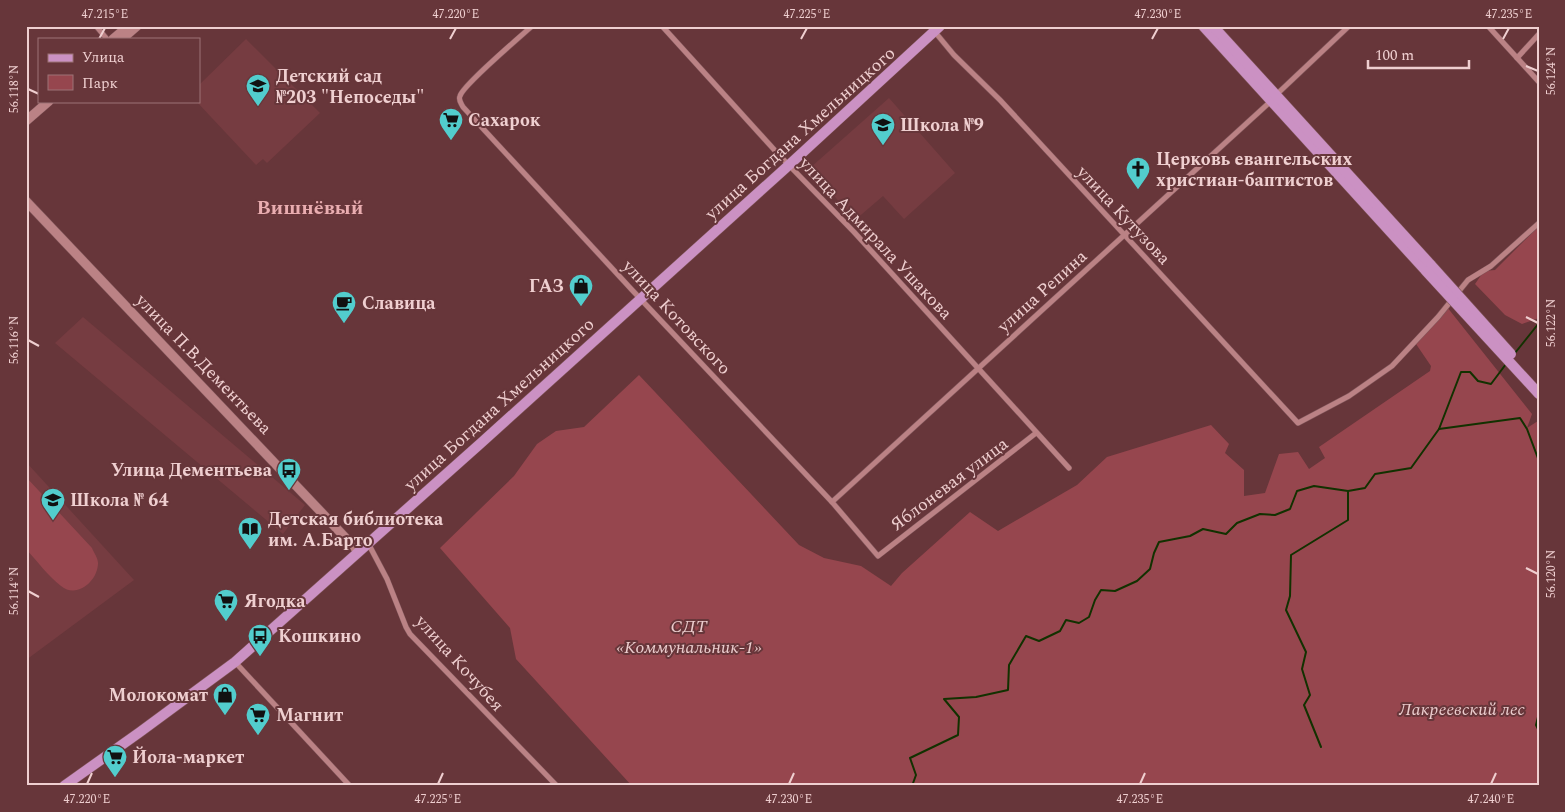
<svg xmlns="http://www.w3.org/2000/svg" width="1565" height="812" font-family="Spectral,serif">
	<rect width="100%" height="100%" fill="#67363a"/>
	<g fill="#763c41">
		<path d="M246,39L320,113L267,163L263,159L256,165L196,101H199V85Z"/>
		<path d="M889,98L955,173L904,219L883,196L855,220L810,168Z"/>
		<path d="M83,317L305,505L283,534L55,343Z"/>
		<path d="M26,462L134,580L26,660Z"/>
	</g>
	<g fill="#96464e">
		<path d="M1539,226V318L1522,324L1505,315L1475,284L1484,271L1495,270Z"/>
		<path d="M1447,307L1532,414L1527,428L1538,421L1539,422V786H632L516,659L510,628L440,548L514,476L537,444L556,431L584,427L639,375L799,545L824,558L861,566L891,586L902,573L970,512L998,531L1077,485L1107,457L1211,425L1229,444L1225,453L1244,470V496L1265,493L1279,454L1298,452L1309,469L1325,458L1319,447L1430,371L1431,366L1416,344Z"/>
		<path d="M26,477L92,548C94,553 98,558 98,563C98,581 77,599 61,586C49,577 37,561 26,549Z"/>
	</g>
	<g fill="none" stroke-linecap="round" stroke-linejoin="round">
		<g stroke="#123100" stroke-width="2">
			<path d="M1515,353L1539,323"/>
			<path d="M1439,429L1520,418L1527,429L1539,461"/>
			<path d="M1539,713L1536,725L1539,731"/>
			<path d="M1321,747L1304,705L1310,695L1302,669L1306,652L1286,610L1290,596L1291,555L1348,520V492"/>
			<path d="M912,786L916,775L910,758L958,735L959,717L944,699L976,697L1008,690L1009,665L1026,636L1039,641L1060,631L1066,620L1079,623L1089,617L1095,600L1101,590L1115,591L1137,581L1150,569L1154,553L1159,542L1190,536L1203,529L1226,534L1237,523L1260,514L1275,515L1290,509L1297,491L1314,486L1348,491L1365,488L1375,474L1411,468L1439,429L1461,372H1470L1478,381L1491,384L1506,364"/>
		</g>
		<defs>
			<g id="street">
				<path d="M96,26L107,39"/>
				<path d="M532,26C520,37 463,85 460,96C458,100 461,103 463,107L633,291L832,502L878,556L1036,433"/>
				<path d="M662,26L779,155L854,232L1069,468"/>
				<path d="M930,26L954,55L1000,100L1298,423L1349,396L1392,366L1438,317L1468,280L1491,266L1539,223"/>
				<path d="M1488,26L1539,82"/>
				<path d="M1517,58L1539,34"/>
				<path d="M1276,95L1349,26"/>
				<path d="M832,502L1271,101"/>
				<path d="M368,543L387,579L406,627L410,634L557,786"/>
				<path d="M235,662L350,786"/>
			</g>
			<g id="secondary">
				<path d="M113,39L126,28"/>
				<path d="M122,39L137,26"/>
				<path d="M26,121L49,101"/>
				<path d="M26,201L358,551"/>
			</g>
			<g id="primary">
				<path d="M1203,26L1426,271"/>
				<path d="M1213,26L1431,265"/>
				<path d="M64,786L140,732L235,662L481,443L789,165L940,26"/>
			</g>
		</defs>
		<use href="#street" stroke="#7f5559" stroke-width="6"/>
		<use href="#secondary" stroke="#7f5559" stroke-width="10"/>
		<use href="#primary" stroke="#7f5559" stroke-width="11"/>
		<use href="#street" stroke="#bb8285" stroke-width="5"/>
		<use href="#secondary" stroke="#bb8285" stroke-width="9"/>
		<use href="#primary" stroke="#cb91c3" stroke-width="10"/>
		<defs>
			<g id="primary-bridge">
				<path d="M1431,265L1511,354"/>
				<path d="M1426,271L1539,394"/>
			</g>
		</defs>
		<use href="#primary-bridge" stroke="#7f5559" stroke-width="11" stroke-linecap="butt"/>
		<use href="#primary-bridge" stroke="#cb91c3" stroke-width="10"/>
	</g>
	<path fill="none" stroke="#efcfd0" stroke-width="2" d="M99,39L105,28M450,39L456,28M801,39L807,28M1152,39L1158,28M1503,39L1509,28M1526,66L1538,71M28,89L39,94M1526,317L1538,323M28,340L39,346M1526,568L1538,574M28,591L39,597M87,784L92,773M438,784L443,773M789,784L794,773M1140,784L1145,773M1491,784L1496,773"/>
	<defs>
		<symbol id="school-pin" viewBox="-11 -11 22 30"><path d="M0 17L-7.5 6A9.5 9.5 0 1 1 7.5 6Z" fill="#52cdcd" stroke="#67363a"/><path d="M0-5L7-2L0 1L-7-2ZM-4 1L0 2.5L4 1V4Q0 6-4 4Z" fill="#111"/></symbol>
		<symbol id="supermarket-pin" viewBox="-11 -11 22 30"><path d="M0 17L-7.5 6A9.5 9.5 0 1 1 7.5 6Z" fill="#52cdcd" stroke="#67363a"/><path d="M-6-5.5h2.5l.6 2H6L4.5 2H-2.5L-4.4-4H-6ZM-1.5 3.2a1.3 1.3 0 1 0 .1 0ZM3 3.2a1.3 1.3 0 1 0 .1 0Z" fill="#111"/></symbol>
		<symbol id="church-pin" viewBox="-11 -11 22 30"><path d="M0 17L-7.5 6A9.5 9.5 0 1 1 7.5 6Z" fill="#52cdcd" stroke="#67363a"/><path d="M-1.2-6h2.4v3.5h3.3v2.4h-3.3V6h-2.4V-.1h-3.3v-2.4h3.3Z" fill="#111"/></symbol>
		<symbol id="shop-pin" viewBox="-11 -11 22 30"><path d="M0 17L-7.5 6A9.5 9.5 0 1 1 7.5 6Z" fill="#52cdcd" stroke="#67363a"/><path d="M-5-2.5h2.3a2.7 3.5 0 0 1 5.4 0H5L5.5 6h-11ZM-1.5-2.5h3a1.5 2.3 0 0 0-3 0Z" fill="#111"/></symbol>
		<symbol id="cafe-pin" viewBox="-11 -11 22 30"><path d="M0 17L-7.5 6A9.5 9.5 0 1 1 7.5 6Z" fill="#52cdcd" stroke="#67363a"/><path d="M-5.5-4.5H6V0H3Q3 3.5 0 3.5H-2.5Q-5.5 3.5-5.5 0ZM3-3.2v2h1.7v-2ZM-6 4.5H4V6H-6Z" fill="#111"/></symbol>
		<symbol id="bus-pin" viewBox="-11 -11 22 30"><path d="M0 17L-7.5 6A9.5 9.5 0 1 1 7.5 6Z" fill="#52cdcd" stroke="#67363a"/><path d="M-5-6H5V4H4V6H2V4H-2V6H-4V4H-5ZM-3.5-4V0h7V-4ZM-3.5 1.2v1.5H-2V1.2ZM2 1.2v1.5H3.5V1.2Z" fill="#111"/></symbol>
		<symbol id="library-pin" viewBox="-11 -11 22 30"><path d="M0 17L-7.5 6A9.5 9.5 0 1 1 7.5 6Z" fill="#52cdcd" stroke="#67363a"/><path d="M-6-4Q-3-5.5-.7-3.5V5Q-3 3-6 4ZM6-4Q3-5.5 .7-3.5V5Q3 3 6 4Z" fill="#111"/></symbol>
	</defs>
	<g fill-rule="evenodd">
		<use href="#school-pin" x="244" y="72" width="28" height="38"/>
		<use href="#supermarket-pin" x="437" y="106" width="28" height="38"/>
		<use href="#school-pin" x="869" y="111" width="28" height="38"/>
		<use href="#church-pin" x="1124" y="155" width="28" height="38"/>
		<use href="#shop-pin" x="567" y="272" width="28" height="38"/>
		<use href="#cafe-pin" x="330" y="289" width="28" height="38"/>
		<use href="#bus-pin" x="275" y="456" width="28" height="38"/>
		<use href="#school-pin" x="39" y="486" width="28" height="38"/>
		<use href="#library-pin" x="236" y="515" width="28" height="38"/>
		<use href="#supermarket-pin" x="212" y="587" width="28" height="38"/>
		<use href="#bus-pin" x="246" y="622" width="28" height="38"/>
		<use href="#shop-pin" x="211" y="681" width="28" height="38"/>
		<use href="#supermarket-pin" x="244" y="701" width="28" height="38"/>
		<use href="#supermarket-pin" x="101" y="743" width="28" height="38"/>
	</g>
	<g text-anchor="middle" stroke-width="4" stroke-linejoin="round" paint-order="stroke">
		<g font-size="18" font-weight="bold" fill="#efcfd0" stroke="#67363a" text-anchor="start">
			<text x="276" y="82">Детский сад<tspan x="276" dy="21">№203 "Непоседы"</tspan></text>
			<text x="468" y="126">Сахарок</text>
			<text x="900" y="131">Школа №9</text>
			<text x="1156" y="165">Церковь евангельских<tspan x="1156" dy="21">христиан-баптистов</tspan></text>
			<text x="564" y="292" text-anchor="end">ГАЗ</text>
			<text x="362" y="309">Славица</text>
			<text x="272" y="476" text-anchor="end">Улица Дементьева</text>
			<text x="70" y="506">Школа № 64</text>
			<text x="268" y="525">Детская библиотека<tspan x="268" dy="21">им. А.Барто</tspan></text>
			<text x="244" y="607">Ягодка</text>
			<text x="278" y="642">Кошкино</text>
			<text x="208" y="701" text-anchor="end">Молокомат</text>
			<text x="276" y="721">Магнит</text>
			<text x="132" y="763">Йола-маркет</text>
		</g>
		<g font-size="18" fill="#efcfd0" stroke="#67363a">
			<text transform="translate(800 133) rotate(-42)" y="6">улица Богдана Хмельницкого</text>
			<text transform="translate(1124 215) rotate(47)" y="6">улица Кутузова</text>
			<text transform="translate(876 238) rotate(47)" y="6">улица Адмирала Ушакова</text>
			<text transform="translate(1042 291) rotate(-42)" y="6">улица Репина</text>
			<text transform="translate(677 317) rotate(47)" y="6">улица Котовского</text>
			<text transform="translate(204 364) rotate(46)" y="6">улица П.В.Дементьева</text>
			<text transform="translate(499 404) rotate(-42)" y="6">улица Богдана Хмельницкого</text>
			<text transform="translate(949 484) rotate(-37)" y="6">Яблоневая улица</text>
			<text transform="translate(460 663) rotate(48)" y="6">улица Кочубея</text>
		</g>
		<g font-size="18" font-style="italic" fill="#ebcccd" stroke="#67363a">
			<text x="689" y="632">СДТ<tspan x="689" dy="21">«Коммунальник-1»</tspan></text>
			<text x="1462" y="715">Лакреевский лес</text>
		</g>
		<g font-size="20" font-weight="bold" fill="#e9adb0" stroke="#67363a">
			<text x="310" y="214">Вишнёвый</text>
		</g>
	</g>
	<rect width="1565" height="812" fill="none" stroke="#67363a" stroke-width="55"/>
	<rect x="38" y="38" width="162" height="65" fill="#67363a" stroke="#9d7376"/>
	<rect x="48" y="54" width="25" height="8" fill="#cb91c3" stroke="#9d7376"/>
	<text x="82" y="62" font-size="15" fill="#efcfd0">Улица</text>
	<rect x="48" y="75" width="25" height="15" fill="#96464e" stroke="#9d7376"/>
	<text x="82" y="88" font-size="15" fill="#efcfd0">Парк</text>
	<path d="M1368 60v8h101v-8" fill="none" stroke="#efcfd0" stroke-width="2.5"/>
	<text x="1375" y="60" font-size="15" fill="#efcfd0" stroke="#67363a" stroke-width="4" paint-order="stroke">100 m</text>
	<rect x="28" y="28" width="1510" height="756" fill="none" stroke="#efcfd0" stroke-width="2"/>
	<g font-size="12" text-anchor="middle" fill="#efcfd0">
		<text x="105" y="18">47.215°E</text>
		<text x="456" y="18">47.220°E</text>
		<text x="807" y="18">47.225°E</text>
		<text x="1158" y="18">47.230°E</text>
		<text x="1509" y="18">47.235°E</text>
		<text transform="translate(1551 71) rotate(-90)" y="4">56.124°N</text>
		<text transform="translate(14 89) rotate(-90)" y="4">56.118°N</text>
		<text transform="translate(1551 323) rotate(-90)" y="4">56.122°N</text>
		<text transform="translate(14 340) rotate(-90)" y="4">56.116°N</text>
		<text transform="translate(1551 574) rotate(-90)" y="4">56.120°N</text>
		<text transform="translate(14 591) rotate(-90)" y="4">56.114°N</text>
		<text x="87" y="803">47.220°E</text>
		<text x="438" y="803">47.225°E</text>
		<text x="789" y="803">47.230°E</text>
		<text x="1140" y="803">47.235°E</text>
		<text x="1491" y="803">47.240°E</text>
	</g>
</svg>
